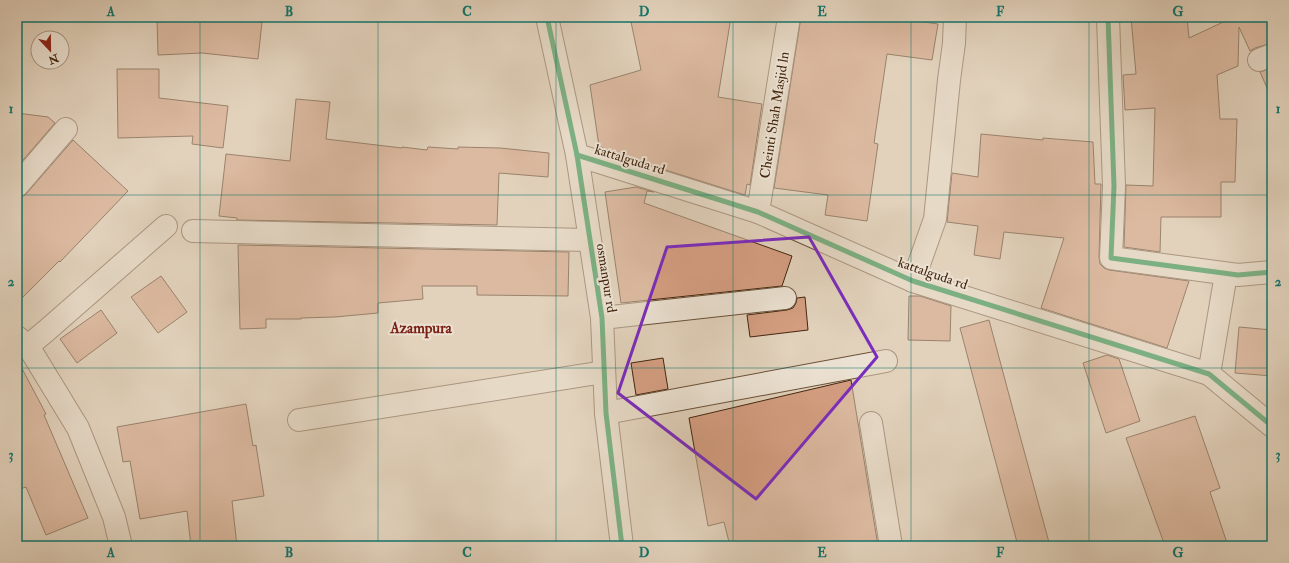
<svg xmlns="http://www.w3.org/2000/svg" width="1289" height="563" font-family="'IM FELL Double Pica',serif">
	<rect width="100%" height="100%" fill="#e2d2bc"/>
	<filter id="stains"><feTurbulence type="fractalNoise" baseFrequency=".005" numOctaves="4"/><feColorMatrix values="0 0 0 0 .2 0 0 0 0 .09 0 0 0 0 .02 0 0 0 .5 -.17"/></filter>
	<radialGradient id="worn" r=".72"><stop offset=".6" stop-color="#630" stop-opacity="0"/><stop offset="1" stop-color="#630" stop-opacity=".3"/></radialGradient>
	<g fill="#d59e82" stroke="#42250d">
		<path d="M157,17H218L262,22L258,59L202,53L158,55Z"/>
		<path d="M630,17H731L718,97L762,104L750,185L747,184L745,195L621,156L599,146L590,85L641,70Z"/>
		<path d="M801,17H889L938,24L932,60L887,54L874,143L878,144L867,221L825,215L828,195L774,188Z"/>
		<path d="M1131,17H1187L1189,38L1234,17H1272V43L1255,48L1250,51L1239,27L1238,66L1217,75L1220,119H1237L1235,182H1221V217H1161L1160,252L1124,247L1126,185L1153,186L1155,108L1125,110L1123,75L1136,74Z"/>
		<path d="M1272,68V99L1260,72Z"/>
		<path d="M117,69H159V98L228,106L223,148L192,144L193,136L118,138Z"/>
		<path d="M296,99L330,102L326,139L402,148V147L427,150L428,147L458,149V147L500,148L549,153L548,177L499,173L497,225L237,220V218L219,216L226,154L290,161Z"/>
		<path d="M17,113L48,117L55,123L17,167Z"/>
		<path d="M981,134L1043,140V138L1093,142L1095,184H1101L1099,257L1100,264L1104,268L1109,270L1189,281L1167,348L1041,308L1064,238L1004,232L1000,259L974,255L978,226L947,222L952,173L978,177Z"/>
		<path d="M73,140L128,191L60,262L59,261L17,303V198H21L26,194Z"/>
		<path d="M636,187L654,192L647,191L644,203L792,256L782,286L621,303L605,192Z"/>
		<path d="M238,245L569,252L568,296L477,295V286H422L423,299L378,303V313L335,317L301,318V319H266V328L240,329Z"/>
		<path d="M161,276L187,312L158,333L131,297Z"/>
		<path d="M909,296H920L951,306L950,341L908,340Z"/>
		<path d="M805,297L808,330L750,337L747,315L787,310L793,308L796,303L797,298Z"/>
		<path d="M101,310L117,333L77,363L60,339Z"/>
		<path d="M989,320L1020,436L1050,546H1018L960,328Z"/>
		<path d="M1239,327L1272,330V376L1235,373Z"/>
		<path d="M1107,355L1119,359L1140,421L1106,433L1083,363Z"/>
		<path d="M663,358L668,389L636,395L631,363Z"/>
		<path d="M17,359L46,414L44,415L88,518L46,535L26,487L17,490Z"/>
		<path d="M851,380L878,546H730L724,522L708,526L689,418Z"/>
		<path d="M246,404L253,446L256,445L264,496L232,501L237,546H191L187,511L140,519L130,461L123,462L117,427Z"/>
		<path d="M1195,416L1220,488L1210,492L1228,546H1165L1126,438Z"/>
	</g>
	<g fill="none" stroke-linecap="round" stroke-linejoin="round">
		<defs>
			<g id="minor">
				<path d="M547,17L577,155L602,318L606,413L622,546"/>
				<path d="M1108,17L1114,186L1111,258L1238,275L1272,272"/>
				<path d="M1259,60L1272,55"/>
				<path d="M577,155L758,212L913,281L1209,374L1272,426"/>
				<path d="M17,186L66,129"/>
				<path d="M758,212L789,17"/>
				<path d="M193,231L589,240"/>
				<path d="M913,281L935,219L949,80L954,43L955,17"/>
				<path d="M602,318L785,298"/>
				<path d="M17,337L28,346L78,428L114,517L121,546"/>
				<path d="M28,346L46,331L166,226"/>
				<path d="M1209,374L1226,274"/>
				<path d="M606,413L886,361"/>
				<path d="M299,420L604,372"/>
				<path d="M871,423L891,546"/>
			</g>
		</defs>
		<use href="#minor" stroke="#6a5039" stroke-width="24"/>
		<use href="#minor" stroke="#ece2d3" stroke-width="22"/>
		<defs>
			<g id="cycleway">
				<path d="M547,17L577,155L602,318L606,413L622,546"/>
				<path d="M1108,17L1114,186L1111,258L1238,275L1272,272"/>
				<path d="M577,155L758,212L913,281L1209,374L1272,426"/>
			</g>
		</defs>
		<use href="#cycleway" stroke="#ece2d3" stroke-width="8"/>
		<use href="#cycleway" stroke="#00873e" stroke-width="5"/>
	</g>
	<path d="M0 0H1289V563H0ZM809,237L877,357L756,499L618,393L667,247Z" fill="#e2d2bc" fill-opacity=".55" fill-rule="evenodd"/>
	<path fill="none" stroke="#7b2cbf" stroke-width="3" stroke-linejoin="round" d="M809,237L877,357L756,499L618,393L667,247Z"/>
	<path fill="none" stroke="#0f766e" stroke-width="1" stroke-opacity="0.55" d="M200,17V546M378,17V546M556,17V546M733,17V546M911,17V546M1089,17V546M17,195H1272M17,368H1272"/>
	<g text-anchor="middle" stroke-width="4" stroke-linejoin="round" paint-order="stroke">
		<g font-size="14" fill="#42250d" stroke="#ece2d3">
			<text transform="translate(774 115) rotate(-81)" y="5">Cheinti Shah Masjid ln</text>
			<text transform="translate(630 159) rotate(17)" y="5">kattalguda rd</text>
			<text transform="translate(933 273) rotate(19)" y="5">kattalguda rd</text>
			<text transform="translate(607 278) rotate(81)" y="5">osmanpur rd</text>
		</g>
		<g font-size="15" font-weight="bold" fill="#7a1f14" stroke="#ece2d3">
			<text x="421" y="333">Azampura</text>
		</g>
	</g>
	<rect width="1289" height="563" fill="none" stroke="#e2d2bc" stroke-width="44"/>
	<g transform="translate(50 50) rotate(158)"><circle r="19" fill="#ece2d3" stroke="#a89684"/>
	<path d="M0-3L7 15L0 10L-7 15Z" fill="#8f2418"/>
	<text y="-6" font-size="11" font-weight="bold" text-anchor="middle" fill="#42250d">N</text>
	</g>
	<rect x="22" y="22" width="1245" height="519" fill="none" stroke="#0f766e" stroke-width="1.5"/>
	<g font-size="13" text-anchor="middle" font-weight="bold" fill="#0f766e">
		<text x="111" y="16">A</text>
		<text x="289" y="16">B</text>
		<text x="467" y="16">C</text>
		<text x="644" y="16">D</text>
		<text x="822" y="16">E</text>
		<text x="1000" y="16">F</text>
		<text x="1178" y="16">G</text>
		<text x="11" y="113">1</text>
		<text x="1278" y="113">1</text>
		<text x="11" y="286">2</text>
		<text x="1278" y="286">2</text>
		<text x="11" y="459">3</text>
		<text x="1278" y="459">3</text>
		<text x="111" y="557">A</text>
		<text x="289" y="557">B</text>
		<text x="467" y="557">C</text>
		<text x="644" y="557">D</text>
		<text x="822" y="557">E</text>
		<text x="1000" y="557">F</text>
		<text x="1178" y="557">G</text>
	</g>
	<rect width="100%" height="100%" filter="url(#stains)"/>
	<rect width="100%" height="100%" fill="url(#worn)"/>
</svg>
